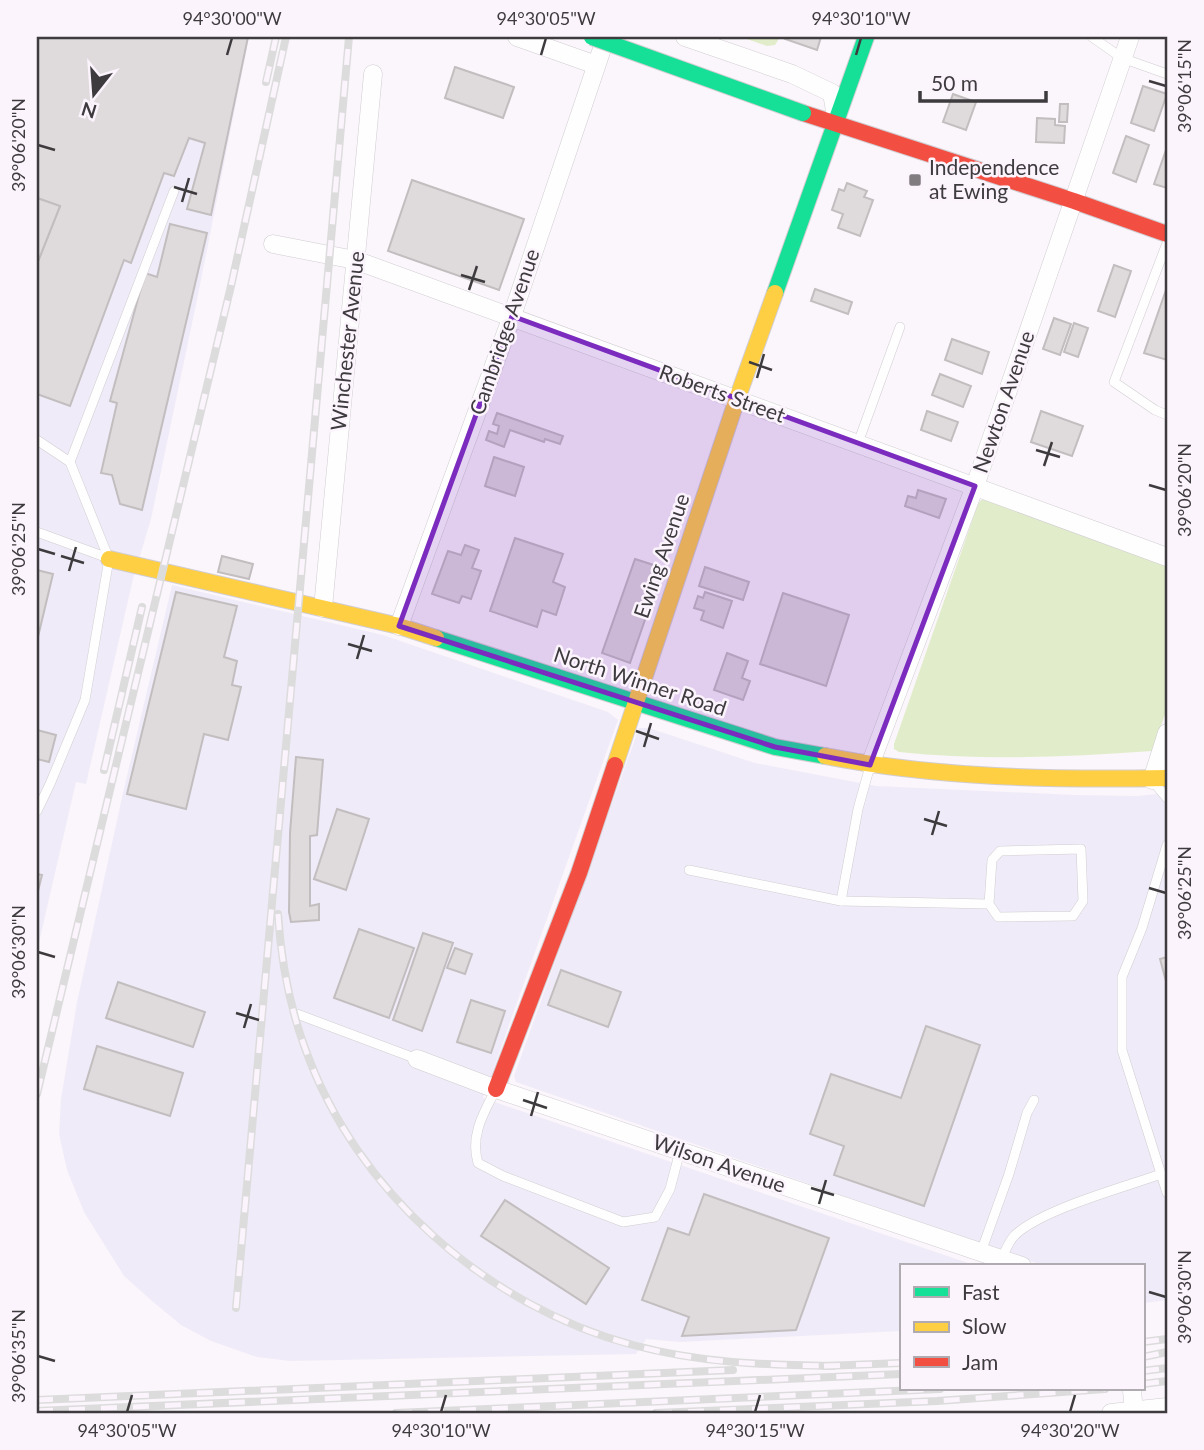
<svg xmlns="http://www.w3.org/2000/svg" width="1204" height="1450" font-family="Lato,sans-serif">
	<rect width="100%" height="100%" fill="#fbf6fb"/>
	<g fill="#f0ebf8">
		<path d="M37,37H249L198,295L151,519L133,579L86,784L76,782L37,951Z"/>
		<path d="M172,585L383,635L608,712L618,720L483,1098L977,1266H901V1331L680,1342L646,1339L636,1354L290,1361L257,1357L211,1341L181,1325L152,1301L124,1276L84,1212L67,1170L59,1134L61,1099L77,1002L123,793Z"/>
		<path d="M639,728H649L755,763L876,786L1075,795L1137,796L1167,793V1300L1143,1303V1266H1045L516,1082L514,1076Z"/>
	</g>
	<g fill="#e1edca">
		<path d="M741,37H780L775,45L767,46Z"/>
		<path d="M981,500H987L1167,565V709L1152,751C1067,757 984,761 899,752L894,749V744L978,504Z"/>
	</g>
	<g fill="#dfdadc" stroke="#c2bebf" stroke-width="2">
		<path d="M37,37H248L211,215L187,209L205,143L189,138L174,176L164,173L131,263L124,260L70,406L37,394V264L60,206L37,198Z"/>
		<path d="M786,37H821L817,50L785,39Z"/>
		<path d="M455,67L514,87L503,118L445,98Z"/>
		<path d="M1143,86L1167,94L1154,131L1131,123Z"/>
		<path d="M953,94L976,102L966,130L943,122Z"/>
		<path d="M1060,104H1068L1067,122H1059Z"/>
		<path d="M1037,118L1055,119V125L1065,126L1064,143L1036,142Z"/>
		<path d="M1126,136L1149,145L1136,182L1113,173Z"/>
		<path d="M1166,150L1167,151V188L1154,184Z"/>
		<path d="M412,180L524,219L499,290L388,251Z"/>
		<path d="M847,183L867,191L864,197L873,200L860,236L838,228L843,214L832,210L839,189L844,191Z"/>
		<path d="M37,198L60,206L37,264Z"/>
		<path d="M170,224L207,233L142,510L120,504L112,475L101,473L117,403L110,401L145,273L157,277Z"/>
		<path d="M1114,265L1131,271L1115,317L1098,311Z"/>
		<path d="M1167,287V360L1144,353Z"/>
		<path d="M815,289L852,302L848,314L811,301Z"/>
		<path d="M1054,318L1071,324L1060,355L1043,349Z"/>
		<path d="M1074,323L1088,328L1078,357L1064,352Z"/>
		<path d="M952,339L989,352L982,374L945,360Z"/>
		<path d="M940,374L971,386L963,407L932,395Z"/>
		<path d="M927,411L958,422L951,441L921,430Z"/>
		<path d="M1041,411L1083,426L1072,456L1031,442Z"/>
		<path d="M497,413L563,436L560,444L545,439L544,442L510,430L504,447L486,440L489,431L497,434L499,426L493,424Z"/>
		<path d="M494,457L524,467L515,496L485,486Z"/>
		<path d="M918,490L946,499L939,518L905,506L908,496L916,498Z"/>
		<path d="M515,538L563,554L553,582L565,587L556,615L542,610L537,627L490,611Z"/>
		<path d="M465,545L479,550L472,568L481,571L471,599L462,596L459,603L432,594L448,551L461,555Z"/>
		<path d="M222,556L253,564L249,579L218,572Z"/>
		<path d="M635,559L663,568L630,663L602,653Z"/>
		<path d="M705,567L749,582L743,600L699,586Z"/>
		<path d="M37,570L53,574L37,641Z"/>
		<path d="M176,592L237,606L224,657L237,661L232,685L241,687L228,740L204,734L186,809L127,794Z"/>
		<path d="M705,592L732,601L723,628L701,620L704,611L694,608L698,596L703,598Z"/>
		<path d="M783,593L849,615L826,686L760,664Z"/>
		<path d="M727,653L748,661L742,678L750,681L743,700L714,690Z"/>
		<path d="M37,730L56,735L49,762L37,759Z"/>
		<path d="M296,757L323,760L317,835L310,836V906L319,904V920L291,922L289,912L290,833Z"/>
		<path d="M337,809L369,819L346,890L314,879Z"/>
		<path d="M37,874L42,875L37,895Z"/>
		<path d="M359,929L414,948L389,1018L334,998Z"/>
		<path d="M423,933L453,943L422,1031L393,1020Z"/>
		<path d="M455,948L472,954L465,974L447,968Z"/>
		<path d="M1167,957V985L1160,959Z"/>
		<path d="M561,970L621,992L608,1027L548,1005Z"/>
		<path d="M118,982L205,1012L193,1047L106,1018Z"/>
		<path d="M471,1000L505,1011L491,1053L457,1042Z"/>
		<path d="M926,1026L980,1045L924,1206L834,1175L844,1146L810,1134L831,1074L901,1098Z"/>
		<path d="M97,1046L183,1073L170,1116L84,1089Z"/>
		<path d="M704,1194L829,1238L796,1330L682,1336L689,1317L642,1300L668,1228L689,1235Z"/>
		<path d="M505,1200L609,1268L586,1304L481,1236Z"/>
	</g>
	<g fill="none" stroke-linecap="round" stroke-linejoin="round">
		<defs>
			<g id="lane">
				<path d="M1092,37L1122,58L1167,74"/>
				<path d="M1167,243L1114,382L1155,410L1167,415"/>
				<path d="M37,440L70,462L109,559L85,700L50,784L37,811"/>
				<path d="M858,443L900,327"/>
				<path d="M70,462L174,191"/>
				<path d="M37,532L108,558"/>
				<path d="M1155,784L1167,798"/>
				<path d="M1167,845L1142,928L1122,977V1050L1167,1193"/>
				<path d="M689,870L841,901L858,809L870,766"/>
				<path d="M841,901L989,904L998,917L1073,916L1083,901L1081,849L1000,851L992,860L989,904"/>
				<path d="M297,1014L417,1059"/>
				<path d="M495,1091C483,1114 470,1136 478,1163L503,1176L623,1222L655,1217L670,1189L680,1151"/>
				<path d="M981,1252L1009,1174L1027,1113L1034,1100"/>
				<path d="M1001,1259C1005,1252 1009,1241 1015,1235C1043,1209 1122,1188 1161,1174"/>
			</g>
			<g id="street">
				<path d="M517,37L596,65"/>
				<path d="M685,37L792,74L832,93L836,117"/>
				<path d="M273,244L355,260L1167,557"/>
				<path d="M323,608L373,74"/>
				<path d="M399,626L512,316L606,37"/>
				<path d="M870,765L975,486L1130,37"/>
				<path d="M1152,780L1167,733"/>
				<path d="M417,1059L496,1089L1022,1266"/>
				<path d="M1132,1391L1134,1411"/>
				<path d="M1111,1413L1167,1407"/>
			</g>
			<g id="fast">
				<path d="M775,293L866,37"/>
				<path d="M436,638L775,747L825,756"/>
			</g>
			<g id="slow">
				<path d="M109,559L399,626L436,638"/>
				<path d="M825,756C937,778 1053,780 1167,778"/>
				<path d="M615,765L737,399L775,293"/>
			</g>
			<g id="jam">
				<path d="M803,113L1074,201L1167,234"/>
				<path d="M496,1089L579,873L615,765"/>
			</g>
		</defs>
		<use href="#lane" stroke="#d1cdd1" stroke-width="10"/>
		<use href="#street" stroke="#d1cdd1" stroke-width="19"/>
		<use href="#fast" stroke="#d1cdd1" stroke-width="18"/>
		<use href="#slow" stroke="#d1cdd1" stroke-width="18"/>
		<use href="#jam" stroke="#d1cdd1" stroke-width="18"/>
		<use href="#lane" stroke="#fefefe" stroke-width="9"/>
		<use href="#street" stroke="#fefefe" stroke-width="18"/>
		<use href="#fast" stroke="#16e098" stroke-width="16"/>
		<use href="#slow" stroke="#ffcf43" stroke-width="16"/>
		<use href="#jam" stroke="#f24e42" stroke-width="16"/>
		<defs>
			<g id="rail">
				<path d="M266,82L276,37"/>
				<path d="M104,770L142,607"/>
				<path d="M278,914C281,959 289,1005 305,1048C356,1192 487,1306 633,1345C699,1363 765,1365 833,1366"/>
				<path d="M37,1094L231,286L286,37"/>
				<path d="M236,1308L349,37"/>
				<path d="M1143,1342L1167,1339"/>
				<path d="M1143,1357L1167,1352"/>
				<path d="M824,1366L901,1363"/>
				<path d="M1143,1371L1167,1368"/>
				<path d="M1143,1384L1167,1381"/>
				<path d="M37,1400L733,1370"/>
				<path d="M37,1411L901,1374"/>
				<path d="M396,1413L940,1389"/>
				<path d="M656,1413L937,1401L1105,1389"/>
			</g>
		</defs>
		<use href="#rail" stroke="#dddcdd" stroke-width="8"/>
		<use href="#rail" stroke="#fcf4fd" stroke-width="5" stroke-dasharray="16" stroke-linecap="butt"/>
		<defs>
			<path id="fast-bridge" d="M592,37L803,113"/>
		</defs>
		<use href="#fast-bridge" stroke="#d1cdd1" stroke-width="18" stroke-linecap="butt"/>
		<use href="#fast-bridge" stroke="#16e098" stroke-width="16"/>
	</g>
	<path fill="#7b2cbf" fill-opacity="0.2" stroke="#7b2cbf" stroke-width="5" stroke-linejoin="round" d="M512,316L975,486L870,765L775,747L399,626Z"/>
	<path fill="none" stroke="#3e3b3e" stroke-width="2.5" d="M227,55L232,38M541,55L546,38M856,55L861,38M1149,81L1166,86M38,145L55,150M174,187L197,194M182,202L189,178M461,275L485,282M469,290L477,266M749,362L772,370M757,378L764,354M1036,450L1060,457M1044,466L1052,442M1149,485L1166,490M38,549L55,554M61,556L84,563M69,571L76,547M348,644L372,651M357,659L364,635M636,731L659,739M644,747L651,723M924,819L947,826M932,835L939,811M1149,888L1166,893M38,952L55,957M236,1013L259,1020M244,1028L251,1004M523,1100L547,1108M531,1116L538,1092M811,1188L834,1195M819,1204L826,1180M1149,1292L1166,1297M38,1356L55,1361M127,1412L132,1395M441,1412L446,1395M755,1412L760,1395M1070,1412L1075,1395"/>
	<rect fill="#807c80" stroke="#fcf4fd" stroke-width="2.5" x="908" y="173" width="14" height="14" rx="3.5"/>
	<g text-anchor="middle" stroke-width="5" stroke-linejoin="round" paint-order="stroke">
		<g font-size="21" fill="#3e3b3e" stroke="#fcf4fd" text-anchor="start">
			<text x="929" y="175">Independence<tspan x="929" dy="24">at Ewing</tspan></text>
		</g>
		<g font-size="21" fill="#3e3b3e" stroke="#fcf4fd">
			<text transform="translate(505 332) rotate(-71)" y="7">Cambridge Avenue</text>
			<text transform="translate(348 341) rotate(-84)" y="7">Winchester Avenue</text>
			<text transform="translate(722 394) rotate(20)" y="7">Roberts Street</text>
			<text transform="translate(1004 402) rotate(-71)" y="7">Newton Avenue</text>
			<text transform="translate(662 556) rotate(-71)" y="7">Ewing Avenue</text>
			<text transform="translate(640 682) rotate(18)" y="7">North Winner Road</text>
			<text transform="translate(719 1164) rotate(19)" y="7">Wilson Avenue</text>
		</g>
	</g>
	<rect width="1204" height="1450" fill="none" stroke="#fcf4fd" stroke-width="77"/>
	<rect x="900" y="1264" width="245" height="126" fill="#fcf4fd" stroke="#b0aab1" stroke-width="2"/>
	<rect x="914" y="1287" width="35" height="10" fill="#16e098" stroke="#b0aab1" stroke-width="2"/>
	<text x="962" y="1300" font-size="21" fill="#3e3b3e">Fast</text>
	<rect x="914" y="1322" width="35" height="10" fill="#ffcf43" stroke="#b0aab1" stroke-width="2"/>
	<text x="962" y="1334" font-size="21" fill="#3e3b3e">Slow</text>
	<rect x="914" y="1357" width="35" height="10" fill="#f24e42" stroke="#b0aab1" stroke-width="2"/>
	<text x="962" y="1370" font-size="21" fill="#3e3b3e">Jam</text>
	<g transform="translate(94 94) rotate(197)" stroke="#fcf4fd" stroke-width="5" paint-order="stroke">
	<path d="M0-5L12 26L0 18L-12 26Z" fill="#3e3b3e"/>
	<text y="-10" font-size="19" font-weight="bold" text-anchor="middle" fill="#3e3b3e">N</text>
	</g>
	<path d="M920 91v10h126v-10" fill="none" stroke="#3e3b3e" stroke-width="3.5"/>
	<text x="931" y="91" font-size="21" fill="#3e3b3e" stroke="#fcf4fd" stroke-width="5" paint-order="stroke">50 m</text>
	<rect x="38" y="38" width="1128" height="1374" fill="none" stroke="#3e3b3e" stroke-width="2.5"/>
	<g font-size="18" text-anchor="middle" fill="#3e3b3e">
		<text x="232" y="25">94°30'00"W</text>
		<text x="546" y="25">94°30'05"W</text>
		<text x="861" y="25">94°30'10"W</text>
		<text transform="translate(1185 86) rotate(-90)" y="6">39°06'15"N</text>
		<text transform="translate(19 145) rotate(-90)" y="6">39°06'20"N</text>
		<text transform="translate(1185 490) rotate(-90)" y="6">39°06'20"N</text>
		<text transform="translate(19 549) rotate(-90)" y="6">39°06'25"N</text>
		<text transform="translate(1185 893) rotate(-90)" y="6">39°06'25"N</text>
		<text transform="translate(19 952) rotate(-90)" y="6">39°06'30"N</text>
		<text transform="translate(1185 1297) rotate(-90)" y="6">39°06'30"N</text>
		<text transform="translate(19 1356) rotate(-90)" y="6">39°06'35"N</text>
		<text x="127" y="1437">94°30'05"W</text>
		<text x="441" y="1437">94°30'10"W</text>
		<text x="755" y="1437">94°30'15"W</text>
		<text x="1070" y="1437">94°30'20"W</text>
	</g>
</svg>
